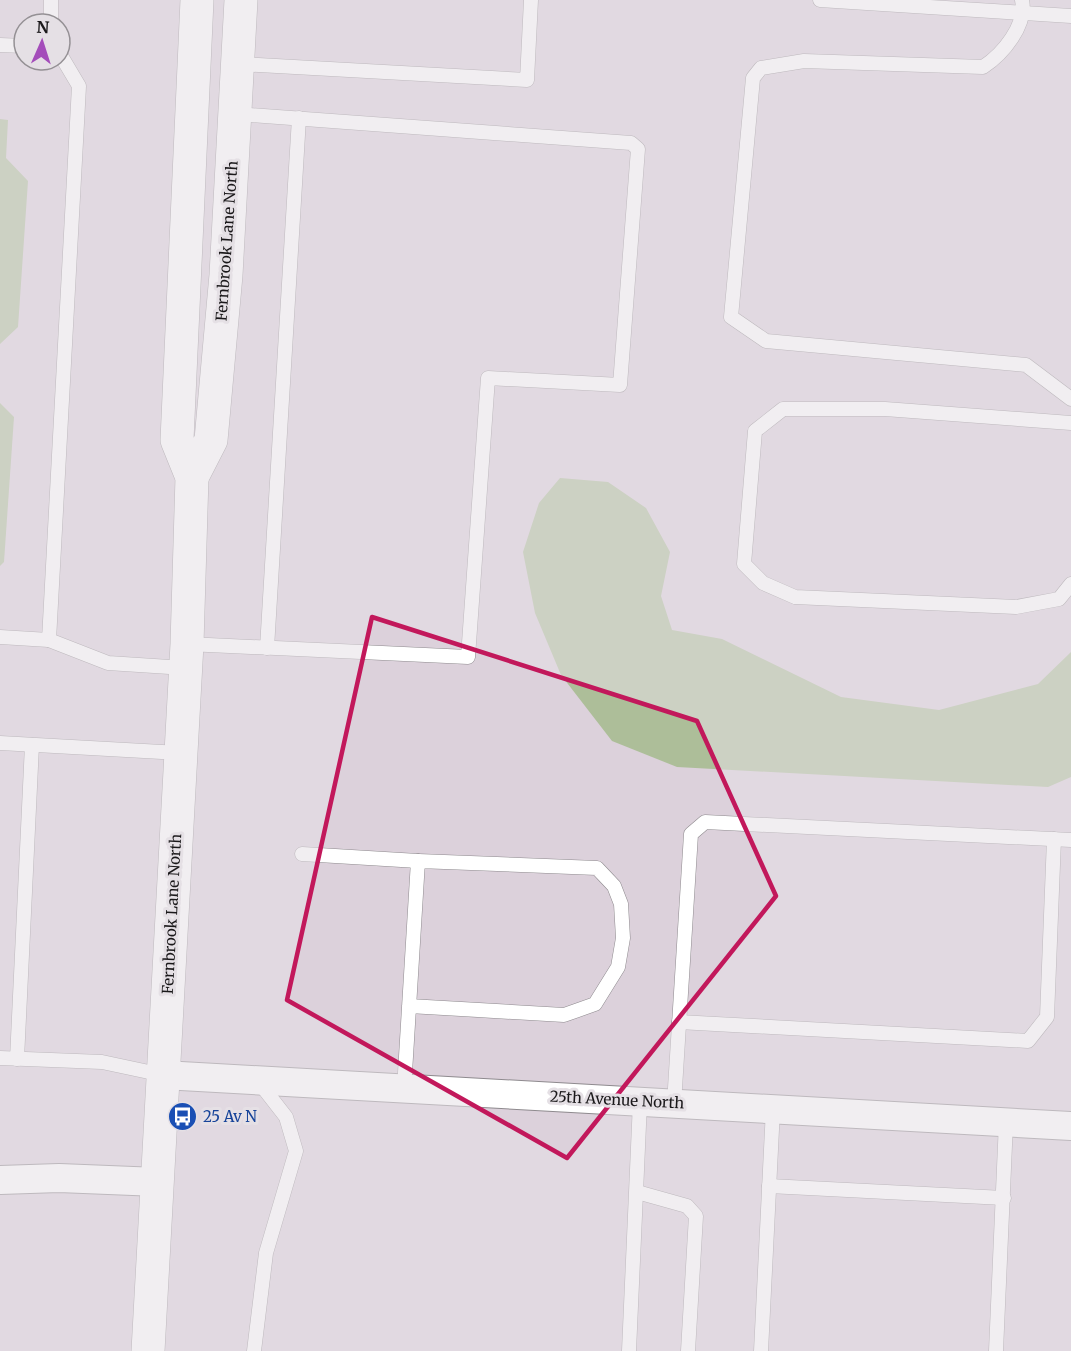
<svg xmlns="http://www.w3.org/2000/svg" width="1071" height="1351" font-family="Merriweather,serif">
	<rect width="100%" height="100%" fill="#e5e0e5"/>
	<path fill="#dcd1db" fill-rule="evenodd" d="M0,0H1071V1351H0ZM24,24H60V60H24Z"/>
	<g fill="#adbe99">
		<path d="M0,119L8,120L6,158L28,181L18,327L0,344Z"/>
		<path d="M0,403L14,417L4,562L0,566Z"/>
		<path d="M560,478L608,482L646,508L670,552L661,596L672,630L722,639L841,697L939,710L1038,684L1071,652V777L1048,787L677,767L612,741L561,675L535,613L523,552L539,503Z"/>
	</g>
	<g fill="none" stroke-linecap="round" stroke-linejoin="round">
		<defs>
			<g id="lane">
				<path d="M820,0L1071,16"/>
				<path d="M1022,0C1027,25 1003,54 983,67L804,61L761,68L753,78L731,317L766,341L1026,365L1071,399"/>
				<path d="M51,24V0"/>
				<path d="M0,45L24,46"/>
				<path d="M60,54L79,86L49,640L108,663L185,668"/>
				<path d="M239,64L527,80L531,0"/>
				<path d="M1071,423L885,409H783L755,431L744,564L763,583L795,597L1016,607L1059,599L1071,584"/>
				<path d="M0,637L49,640"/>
				<path d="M187,644L468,657L488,378L620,385L638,149L631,143L236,114"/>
				<path d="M267,648L299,118"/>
				<path d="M0,743L180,753"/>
				<path d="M302,854L418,861"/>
				<path d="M679,1022L1028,1041L1047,1017L1054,839"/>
				<path d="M0,1058L102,1062L163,1075"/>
				<path d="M17,1059L32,745"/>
				<path d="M404,1089L418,861L597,868L614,886L621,904L623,938L618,967L595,1004L564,1015L409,1006"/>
				<path d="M674,1104L691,834L705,822L1071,840"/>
				<path d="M769,1186L1004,1198"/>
				<path d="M637,1192L687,1206L696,1216L688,1351"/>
				<path d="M254,1351L266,1253L296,1151L286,1117L258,1081"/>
				<path d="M629,1351L640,1102"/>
				<path d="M761,1351L773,1109"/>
				<path d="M996,1351L1006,1122"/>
			</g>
			<g id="street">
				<path d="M163,1075L1071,1126"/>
				<path d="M0,1180L59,1178L158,1182"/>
			</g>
			<g id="secondary">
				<path d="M192,477L211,440L226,275L241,0"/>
				<path d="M148,1351L187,644L192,477L177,440L197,0"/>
			</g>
		</defs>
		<use href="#lane" stroke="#8e8a8e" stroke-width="15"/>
		<use href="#street" stroke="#8e8a8e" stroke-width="30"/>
		<use href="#secondary" stroke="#8e8a8e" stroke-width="34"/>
		<use href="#lane" stroke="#fff" stroke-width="14"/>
		<use href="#street" stroke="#fff" stroke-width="28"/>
		<use href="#secondary" stroke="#fff" stroke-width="33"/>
	</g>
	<path d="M0 0H1071V1351H0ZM372,617L697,721L776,896L567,1158L287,1000Z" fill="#e5e0e5" fill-opacity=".55" fill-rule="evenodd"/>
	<path fill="none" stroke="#c2185b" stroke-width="4.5" stroke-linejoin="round" d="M372,617L697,721L776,896L567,1158L287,1000Z"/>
	<defs>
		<symbol id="bus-disc" viewBox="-11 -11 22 22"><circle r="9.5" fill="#1a4fb4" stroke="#e5e0e5"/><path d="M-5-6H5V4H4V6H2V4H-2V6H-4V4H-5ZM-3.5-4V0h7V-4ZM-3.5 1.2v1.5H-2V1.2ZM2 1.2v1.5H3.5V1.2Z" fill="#fff"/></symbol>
	</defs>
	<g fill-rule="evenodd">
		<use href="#bus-disc" x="166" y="1100" width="33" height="33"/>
	</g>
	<g text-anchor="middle" stroke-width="6" stroke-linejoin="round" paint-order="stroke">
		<g font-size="15" fill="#1a181a" stroke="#e5e0e5">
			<text transform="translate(227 241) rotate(-86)" y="5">Fernbrook Lane North</text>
			<text transform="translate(172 914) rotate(-87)" y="5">Fernbrook Lane North</text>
			<text transform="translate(617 1100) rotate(3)" y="5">25th Avenue North</text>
		</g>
		<g font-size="15" fill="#164399" stroke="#e5e0e5" text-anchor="start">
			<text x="203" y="1122">25 Av N</text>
		</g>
	</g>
	<g transform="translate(42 42) rotate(3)"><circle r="28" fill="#e5e0e5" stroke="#949094" stroke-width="1.5"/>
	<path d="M0-4.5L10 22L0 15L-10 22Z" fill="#a44dba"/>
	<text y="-9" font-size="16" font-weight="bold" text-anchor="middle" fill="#1a181a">N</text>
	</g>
</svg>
